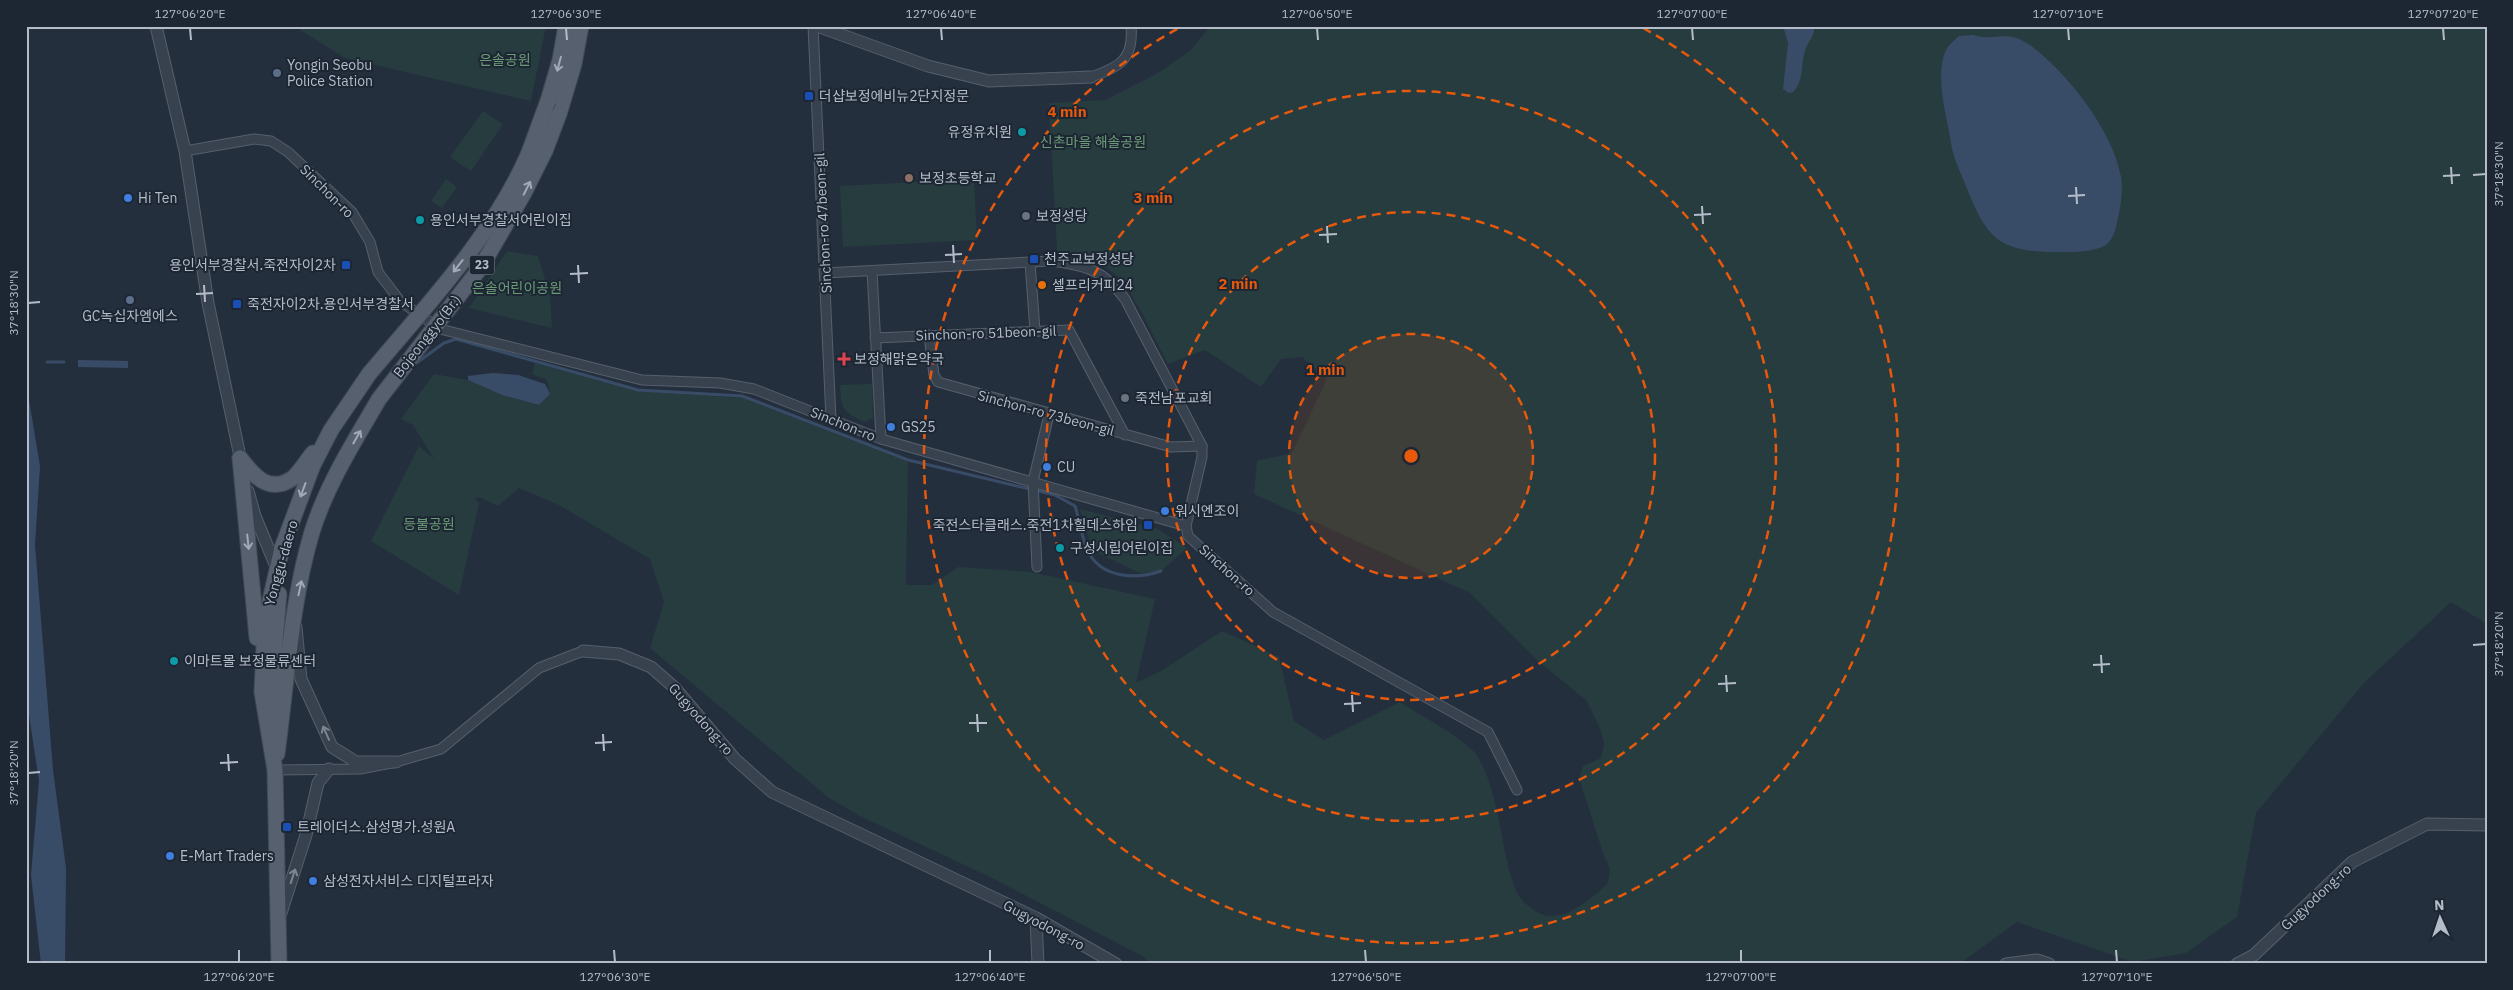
<svg xmlns="http://www.w3.org/2000/svg" width="2513" height="990" font-family="'IBM Plex Sans','Noto Sans KR',sans-serif">
	<rect width="100%" height="100%" fill="#242f3e"/>
	<g fill="#263c3f">
		<path d="M294,26H546L531,101L345,58Z"/>
		<path d="M1210,26H2487V624L2451,602L2364,683L2256,813L2237,917L2186,953L2133,962L2017,922L1959,964H1149L1144,957L990,877L860,816L829,798L650,648L664,602L650,559L561,506L519,488L498,506L479,497L475,499L479,503L459,595L371,541L419,446L434,459L413,425L401,419L434,374L468,380L502,395L539,405L550,394L547,380L532,374L535,363L637,391L743,398L908,462L906,585H932L958,567L1031,572L1155,599L1136,683L1161,671L1222,631L1279,657L1294,721L1324,740L1400,702C1418,714 1469,741 1478,757C1502,799 1499,849 1517,893C1519,898 1525,903 1530,907C1555,931 1589,901 1608,883L1610,869L1603,853L1579,778L1583,766L1601,758L1604,744L1601,731L1587,701L1538,661L1470,593L1254,494L1257,461L1292,453L1327,379L1302,357L1281,359L1261,387L1205,350L1168,364C1152,336 1134,287 1108,269C1093,259 1073,256 1057,251L1049,103L1105,100L1158,73L1191,50Z"/>
		<path d="M483,111L503,124L471,171L450,157Z"/>
		<path d="M446,179L457,187L442,208L431,201Z"/>
		<path d="M974,179L977,240L843,247L840,186Z"/>
		<path d="M507,251L538,256L550,296L552,328L469,308Z"/>
		<path d="M872,384L873,418L865,422C842,412 841,409 840,385Z"/>
		<path d="M1080,509L1158,529L1187,548L1161,571L1139,573L1092,550Z"/>
	</g>
	<g fill="#394c67">
		<path d="M1783,26H1814C1815,36 1809,40 1806,48C1800,63 1805,80 1793,92L1789,93L1783,89L1788,43Z"/>
		<path d="M1973,35C1996,42 2005,28 2030,45C2067,72 2113,131 2121,177C2123,189 2121,206 2118,218C2116,227 2114,239 2106,245C2095,252 2073,252 2061,252C2000,252 1988,242 1966,186C1961,173 1953,158 1951,143C1947,115 1934,77 1946,50C1948,45 1955,40 1959,36Z"/>
		<path d="M78,360L128,361V368L78,367Z"/>
		<path d="M493,373L518,375L545,384L550,394L539,405L502,395L468,380V376Z"/>
		<path d="M26,382L40,466L35,545L53,770L66,868L65,964H41L31,875L39,781L26,695Z"/>
	</g>
	<g fill="none" stroke-linecap="round" stroke-linejoin="round">
		<g stroke="#394c67" stroke-width="3">
			<path d="M47,362H64"/>
			<path d="M415,364L444,343L456,339L638,390L742,396L908,460L1055,495L1075,506C1080,521 1082,542 1090,555C1105,579 1138,579 1161,571"/>
		</g>
		<defs>
			<g id="minor">
				<path d="M813,26L831,419"/>
				<path d="M1091,77C1120,67 1134,59 1131,26"/>
				<path d="M185,151L254,139L271,141L288,152L352,212L370,242L378,272L400,301L440,329L642,380L720,383L754,389L881,439L1186,526"/>
				<path d="M1030,262L1035,331"/>
				<path d="M872,271L881,439"/>
				<path d="M825,273L1050,261C1085,265 1104,270 1125,299L1202,446V457L1186,526L1188,536L1273,612L1488,732L1517,790"/>
				<path d="M929,335L934,375L938,382L1171,447L1202,446"/>
				<path d="M875,338L1069,330L1125,435"/>
				<path d="M1037,567L1033,481L1049,415"/>
				<path d="M275,770L360,769L396,762L441,749L539,668L583,651"/>
			</g>
			<g id="tertiary">
				<path d="M156,26L185,151L208,303L242,466"/>
				<path d="M817,26L928,66L989,81L1091,77"/>
				<path d="M248,491L255,516L277,569"/>
				<path d="M296,627L301,679L332,747L356,762H396"/>
				<path d="M583,651L619,654L651,667L675,688L735,759L772,792L1036,918L1116,964"/>
				<path d="M281,913L306,835L318,783L329,769"/>
				<path d="M1036,918L1038,964"/>
				<path d="M2006,964L2037,960L2049,964"/>
				<path d="M2237,964L2254,955L2352,862L2427,824L2487,825"/>
			</g>
			<g id="primary">
				<path d="M548,101L560,60L566,26"/>
				<path d="M559,114L574,64L581,26"/>
				<path d="M240,458L257,638"/>
				<path d="M240,458C253,475 269,495 293,478C300,472 307,460 313,453"/>
				<path d="M275,716V642L279,594"/>
				<path d="M277,754C287,681 291,602 312,532C327,484 354,442 379,399"/>
				<path d="M279,964L275,770L262,692L265,623L282,548L313,465L331,430L369,374"/>
			</g>
		</defs>
		<use href="#minor" stroke="#565f6c" stroke-width="11"/>
		<use href="#tertiary" stroke="#565f6c" stroke-width="13"/>
		<use href="#primary" stroke="#414a57" stroke-width="17"/>
		<use href="#minor" stroke="#38414e" stroke-width="9"/>
		<use href="#tertiary" stroke="#38414e" stroke-width="11"/>
		<use href="#primary" stroke="#56606e" stroke-width="15"/>
		<defs>
			<g id="primary-bridge">
				<path d="M369,374C426,306 492,237 528,155C535,137 541,119 548,101"/>
				<path d="M379,399L481,267L524,193L545,151L559,114"/>
			</g>
		</defs>
		<use href="#primary-bridge" stroke="#414a57" stroke-width="17" stroke-linecap="butt"/>
		<use href="#primary-bridge" stroke="#56606e" stroke-width="15"/>
	</g>
	<defs><path id="oneway-shaft" d="M-6 0H5M1.5-3L5.5 0L1.5 3" fill="none" stroke-width="1.6" stroke-linecap="round" stroke-linejoin="round" transform="scale(1.25)"/></defs>
	<g stroke="#a1aab7">
		<use href="#oneway-shaft" transform="translate(559 64) rotate(105)"/>
		<use href="#oneway-shaft" transform="translate(527 188) rotate(-63)"/>
		<use href="#oneway-shaft" transform="translate(458 266) rotate(128)"/>
		<use href="#oneway-shaft" transform="translate(357 437) rotate(-60)"/>
		<use href="#oneway-shaft" transform="translate(303 490) rotate(110)"/>
		<use href="#oneway-shaft" transform="translate(248 542) rotate(84)"/>
		<use href="#oneway-shaft" transform="translate(300 588) rotate(-78)"/>
	</g>
	<g stroke="#7c8592">
		<use href="#oneway-shaft" transform="translate(326 733) rotate(-114)"/>
		<use href="#oneway-shaft" transform="translate(293 876) rotate(-72)"/>
	</g>
	<path fill="none" stroke="#b4bcc9" stroke-width="2" d="M190,28L191,40M566,28L567,40M941,28L942,40M1317,28L1318,40M1692,28L1693,40M2068,28L2069,40M2443,28L2444,40M2451,167L2452,184M2473,175L2486,174M2443,176L2460,175M2076,187L2077,204M2068,196L2085,195M1702,206L1703,224M1694,215L1711,214M1327,226L1328,243M1319,235L1337,234M953,245L954,263M945,255L962,254M578,265L579,283M570,274L588,273M204,285L205,302M196,294L213,293M28,303L40,302M2473,645L2486,644M2101,655L2102,673M2093,665L2110,664M1726,675L1727,692M1718,684L1736,683M1352,695L1353,712M1344,704L1361,703M977,714L978,732M969,723H987M603,734L604,751M595,743L612,742M228,754L229,771M220,763L238,762M28,773L40,772M239,950V962M614,950L615,962M990,950V962M1365,950L1366,962M1741,950V962M2116,950L2117,962"/>
	<circle cx="1411" cy="456" r="122" fill="#e8590c" fill-opacity=".12"/>
	<g fill="none" stroke="#e8590c" stroke-width="2.5" stroke-dasharray="9 6">
		<circle cx="1411" cy="456" r="122"/>
		<circle cx="1411" cy="456" r="244"/>
		<circle cx="1411" cy="456" r="365"/>
		<path d="M1643 28A487 487 0 1 1 1179 28"/>
	</g>
	<g fill="#5c6f8a" stroke="#1d2633" stroke-width="2">
		<circle cx="277" cy="73" r="5"/>
		<circle cx="130" cy="300" r="5"/>
	</g>
	<g fill="#1a4fb4" stroke="#1d2633" stroke-width="2">
		<rect x="804" y="91" width="10" height="10" rx="2.5"/>
		<rect x="1029" y="254" width="10" height="10" rx="2.5"/>
		<rect x="341" y="260" width="10" height="10" rx="2.5"/>
		<rect x="232" y="299" width="10" height="10" rx="2.5"/>
		<rect x="1143" y="520" width="10" height="10" rx="2.5"/>
		<rect x="282" y="822" width="10" height="10" rx="2.5"/>
	</g>
	<g fill="#0f9aa8" stroke="#1d2633" stroke-width="2">
		<circle cx="1022" cy="132" r="5"/>
		<circle cx="420" cy="220" r="5"/>
		<circle cx="1060" cy="548" r="5"/>
		<circle cx="174" cy="661" r="5"/>
	</g>
	<circle fill="#8d6e63" stroke="#1d2633" stroke-width="2" cx="909" cy="178" r="5"/>
	<g fill="#3f7fe0" stroke="#1d2633" stroke-width="2">
		<circle cx="128" cy="198" r="5"/>
		<circle cx="891" cy="427" r="5"/>
		<circle cx="1047" cy="467" r="5"/>
		<circle cx="1165" cy="511" r="5"/>
		<circle cx="170" cy="856" r="5"/>
		<circle cx="313" cy="881" r="5"/>
	</g>
	<g fill="#6b7280" stroke="#1d2633" stroke-width="2">
		<circle cx="1026" cy="216" r="5"/>
		<circle cx="1125" cy="398" r="5"/>
	</g>
	<circle fill="#e8710a" stroke="#1d2633" stroke-width="2" cx="1042" cy="285" r="5"/>
	<path fill="#e0444e" stroke="#1d2633" stroke-width="2" d="M841.5 351.5h5v5h5v5h-5v5h-5v-5h-5v-5h5z"/>
	<g text-anchor="middle" stroke-width="4" stroke-linejoin="round" paint-order="stroke">
		<rect fill="#1d2633" stroke="#878f9c" stroke-width="1" x="469.5" y="255.5" width="25" height="19" rx="4"/>
		<g font-size="12" font-weight="bold" fill="#b4bcc9">
			<text x="482" y="269">23</text>
		</g>
		<g font-size="14" fill="#6b9a76" stroke="#1d2633">
			<text x="505" y="65">은솔공원</text>
			<text x="1093" y="147">신촌마을 해솔공원</text>
			<text x="517" y="293">은솔어린이공원</text>
			<text x="429" y="529">등불공원</text>
		</g>
		<g font-size="14" fill="#b4bcc9" stroke="#1d2633" text-anchor="start">
			<text x="287" y="70">Yongin Seobu<tspan x="287" dy="16">Police Station</tspan></text>
			<text x="819" y="101">더샵보정에비뉴2단지정문</text>
			<text x="1012" y="137" text-anchor="end">유정유치원</text>
			<text x="919" y="183">보정초등학교</text>
			<text x="138" y="203">Hi Ten</text>
			<text x="1036" y="221">보정성당</text>
			<text x="430" y="225">용인서부경찰서어린이집</text>
			<text x="1044" y="264">천주교보정성당</text>
			<text x="336" y="270" text-anchor="end">용인서부경찰서.죽전자이2차</text>
			<text x="1052" y="290">셀프리커피24</text>
			<text x="247" y="309">죽전자이2차.용인서부경찰서</text>
			<text x="130" y="321" text-anchor="middle">GC녹십자엠에스</text>
			<text x="854" y="364">보정해맑은약국</text>
			<text x="1135" y="403">죽전남포교회</text>
			<text x="901" y="432">GS25</text>
			<text x="1057" y="472">CU</text>
			<text x="1175" y="516">워시엔조이</text>
			<text x="1138" y="530" text-anchor="end">죽전스타클래스.죽전1차힐데스하임</text>
			<text x="1070" y="553">구성시립어린이집</text>
			<text x="184" y="666">이마트몰 보정물류센터</text>
			<text x="297" y="832">트레이더스.삼성명가.성원A</text>
			<text x="180" y="861">E-Mart Traders</text>
			<text x="323" y="886">삼성전자서비스 디지털프라자</text>
		</g>
		<g font-size="14" fill="#b4bcc9" stroke="#1d2633">
			<text transform="translate(327 191) rotate(45)" y="5">Sinchon-ro</text>
			<text transform="translate(823 223) rotate(-93)" y="5">Sinchon-ro 47beon-gil</text>
			<text transform="translate(986 333) rotate(-2)" y="5">Sinchon-ro 51beon-gil</text>
			<text transform="translate(427 336) rotate(-52)" y="5">Bojeonggyo(Br.)</text>
			<text transform="translate(1046 413) rotate(15)" y="5">Sinchon-ro 73beon-gil</text>
			<text transform="translate(843 424) rotate(22)" y="5">Sinchon-ro</text>
			<text transform="translate(281 563) rotate(-74)" y="5">Yonggu-daero</text>
			<text transform="translate(1227 570) rotate(42)" y="5">Sinchon-ro</text>
			<text transform="translate(701 719) rotate(49)" y="5">Gugyodong-ro</text>
			<text transform="translate(2316 897) rotate(-43)" y="5">Gugyodong-ro</text>
			<text transform="translate(1044 925) rotate(28)" y="5">Gugyodong-ro</text>
		</g>
	</g>
	<circle cx="1411" cy="456" r="8" fill="#e8590c" stroke="#1d2633" stroke-width="2.5"/>
	<g font-size="15" text-anchor="middle" font-weight="bold" fill="#e8590c" stroke="#1d2633" stroke-width="4" stroke-linejoin="round" paint-order="stroke">
		<text x="1067" y="117">4 min</text>
		<text x="1153" y="203">3 min</text>
		<text x="1238" y="289">2 min</text>
		<text x="1325" y="375">1 min</text>
	</g>
	<rect width="2513" height="990" fill="none" stroke="#1d2633" stroke-width="55"/>
	<g transform="translate(2440 918) rotate(357)" stroke="#1d2633" stroke-width="4" paint-order="stroke">
	<path d="M0-4L9 19L0 12L-9 19Z" fill="#b4bcc9"/>
	<text y="-8" font-size="14" font-weight="bold" text-anchor="middle" fill="#b4bcc9">N</text>
	</g>
	<rect x="28" y="28" width="2458" height="934" fill="none" stroke="#b4bcc9" stroke-width="2"/>
	<g font-size="12" text-anchor="middle" fill="#b4bcc9">
		<text x="190" y="18">127°06'20"E</text>
		<text x="566" y="18">127°06'30"E</text>
		<text x="941" y="18">127°06'40"E</text>
		<text x="1317" y="18">127°06'50"E</text>
		<text x="1692" y="18">127°07'00"E</text>
		<text x="2068" y="18">127°07'10"E</text>
		<text x="2443" y="18">127°07'20"E</text>
		<text transform="translate(2499 174) rotate(-90)" y="4">37°18'30"N</text>
		<text transform="translate(14 303) rotate(-90)" y="4">37°18'30"N</text>
		<text transform="translate(2499 644) rotate(-90)" y="4">37°18'20"N</text>
		<text transform="translate(14 773) rotate(-90)" y="4">37°18'20"N</text>
		<text x="239" y="981">127°06'20"E</text>
		<text x="615" y="981">127°06'30"E</text>
		<text x="990" y="981">127°06'40"E</text>
		<text x="1366" y="981">127°06'50"E</text>
		<text x="1741" y="981">127°07'00"E</text>
		<text x="2117" y="981">127°07'10"E</text>
	</g>
</svg>
